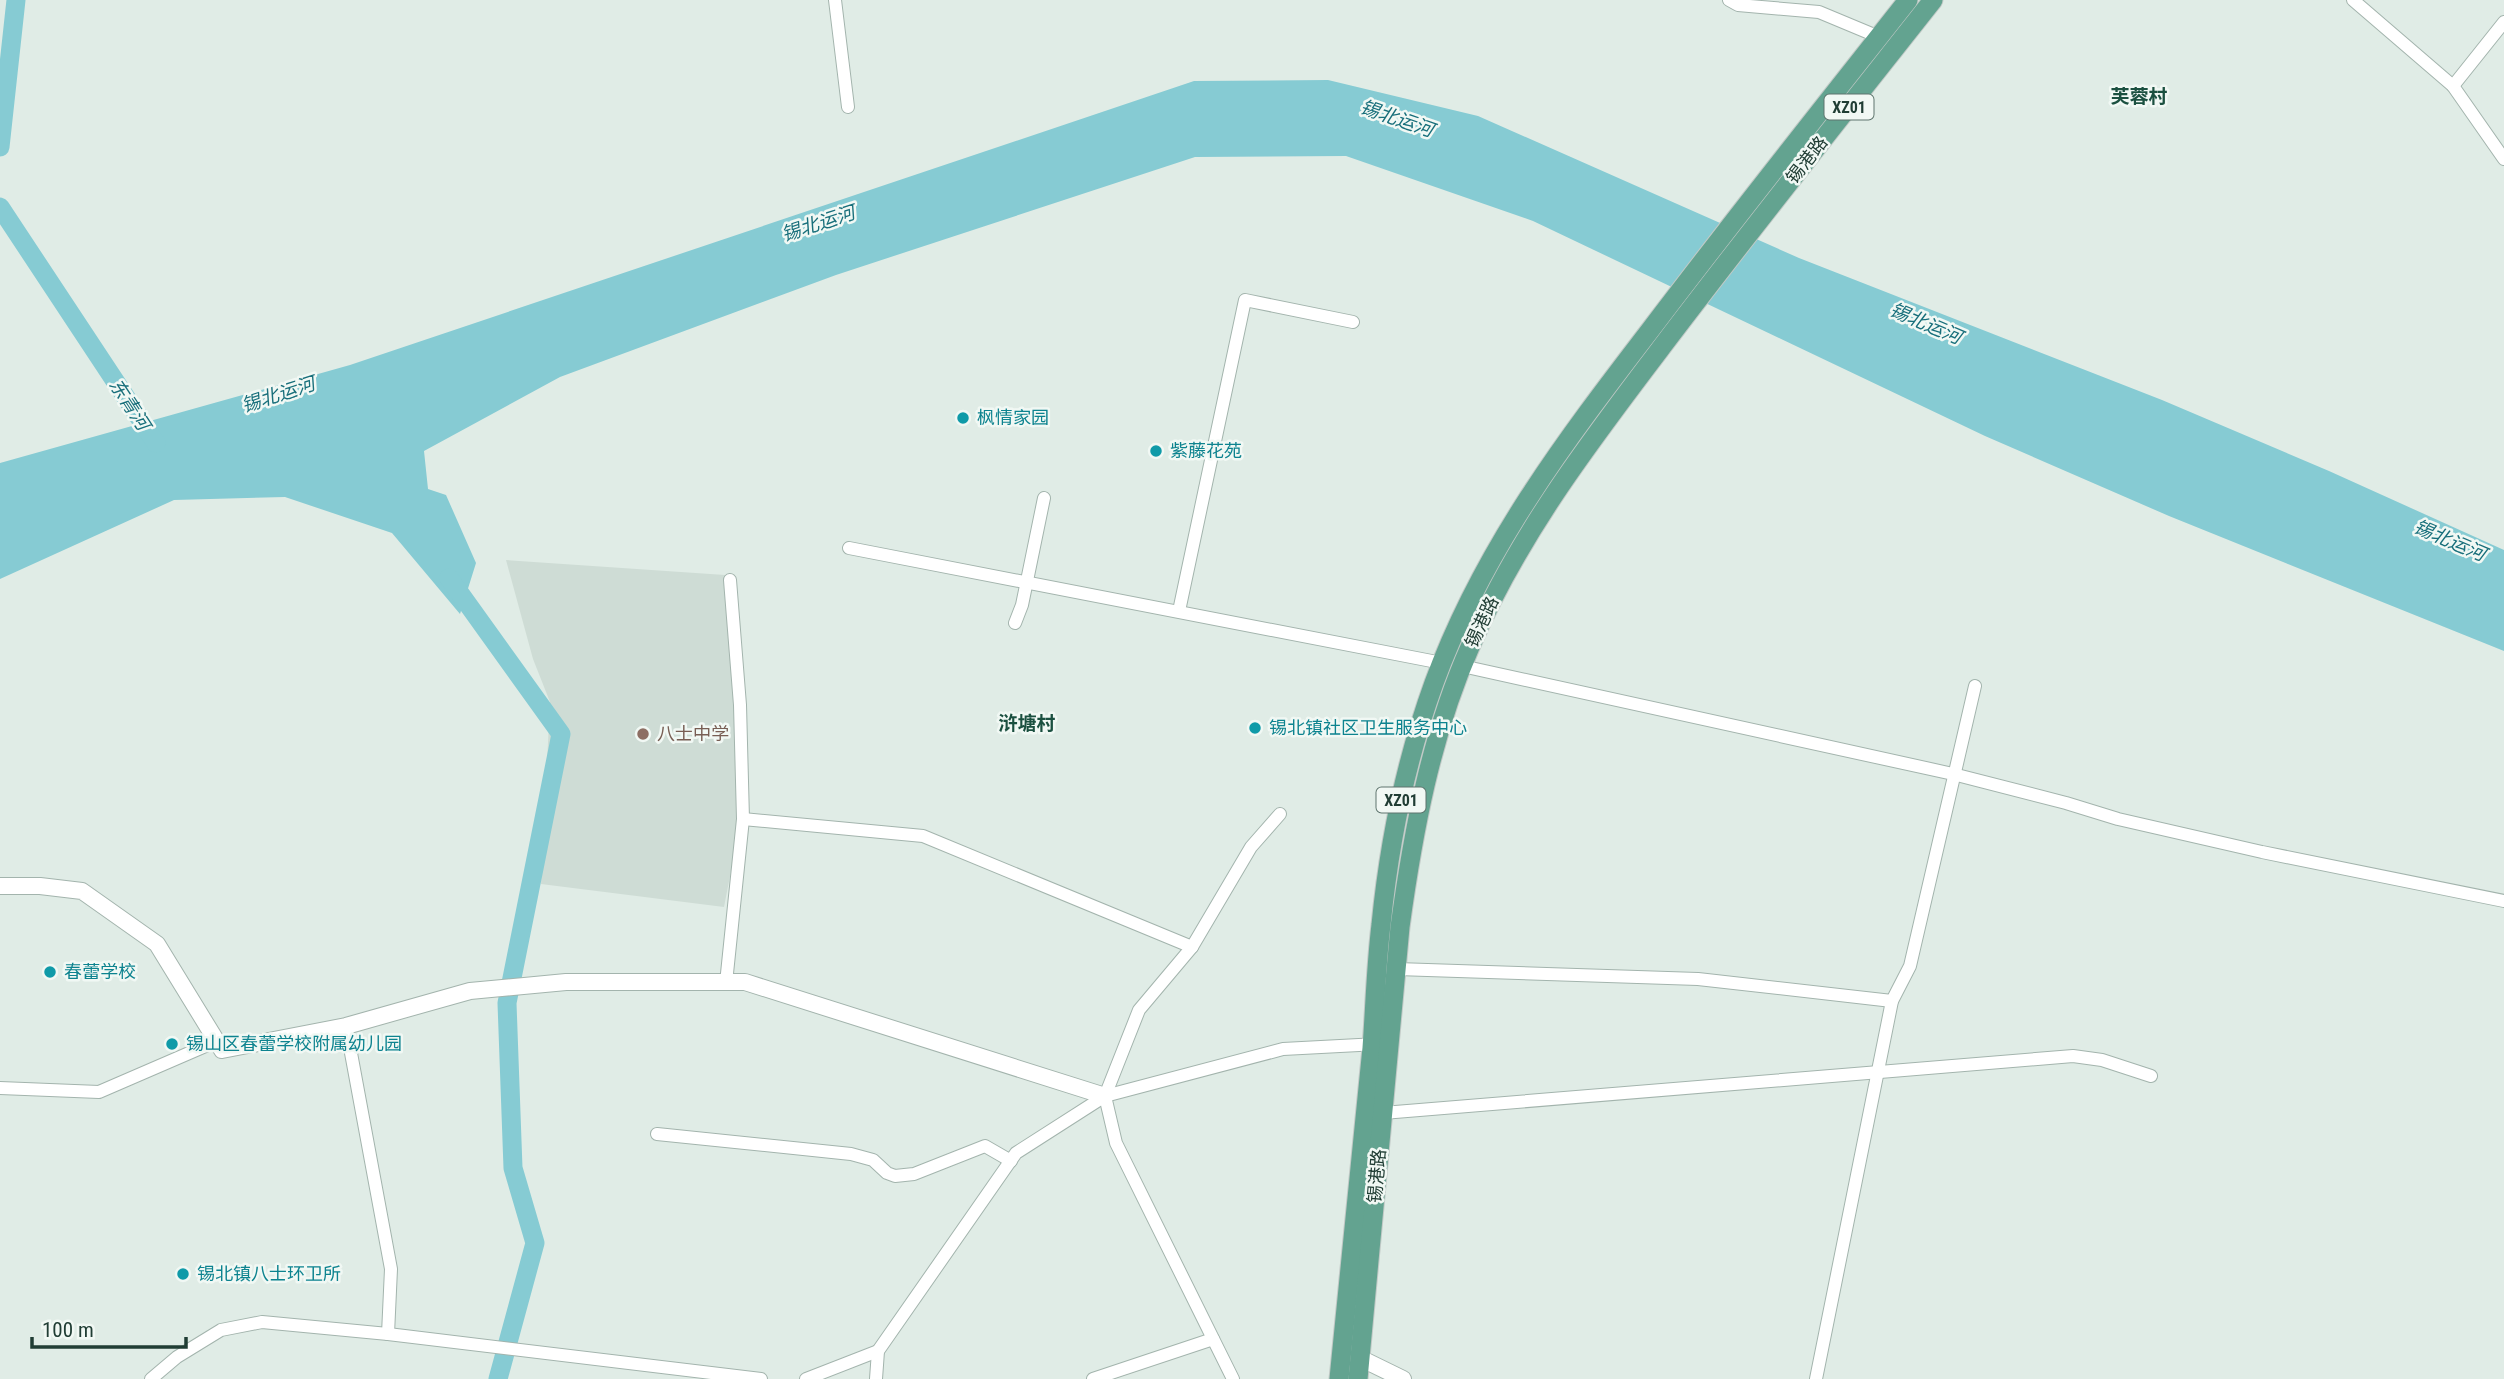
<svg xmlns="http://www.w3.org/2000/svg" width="2504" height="1379" font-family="'Roboto Condensed','Noto Sans SC',sans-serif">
	<rect width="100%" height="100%" fill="#e0ece6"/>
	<path fill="#cedcd5" d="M506,560L725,575L734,665L738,835L724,907L541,884L550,702L533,659Z"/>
	<path fill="#86cbd3" d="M1328,80L1478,116L1799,258L2162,400L2329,471L2504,550V651L2169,516L1985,436L1533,221L1346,156L1195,157L836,275L560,377L424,451L428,489L446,495L476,563L460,614L392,533L285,497L174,500L0,579V463L350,365L1194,81Z"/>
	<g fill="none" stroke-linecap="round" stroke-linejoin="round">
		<g stroke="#86cbd3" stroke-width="19">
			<path d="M0,147L16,0"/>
			<path d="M0,207L156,443"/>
			<path d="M449,578L561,734L507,1003L513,1168L535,1243L498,1379"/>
		</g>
		<defs>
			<g id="minor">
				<path d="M835,0L848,107"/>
				<path d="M1729,0L1738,5L1819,12L1879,37"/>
				<path d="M2353,0L2453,86L2504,22"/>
				<path d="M2453,86L2504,159"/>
				<path d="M849,548L1442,663"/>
				<path d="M1179,611L1245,300L1353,322"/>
				<path d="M1015,623L1022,605L1044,498"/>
				<path d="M1462,666L1953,774L2066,803L2118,819L2262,852L2504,901"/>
				<path d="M743,819L923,836L1192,947"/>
				<path d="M1397,969L1698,979L1892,1001"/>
				<path d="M726,983L743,819L740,705L730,580"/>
				<path d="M346,1026L391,1269L388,1334"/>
				<path d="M0,1088L99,1092L217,1041"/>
				<path d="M1383,1113L2073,1056L2102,1060L2151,1076"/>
				<path d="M657,1134L851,1154L873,1160L887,1173L895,1176L914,1174L985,1146L1011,1161"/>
				<path d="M151,1379L177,1357L221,1330L262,1322L388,1334L761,1379"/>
				<path d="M806,1379L878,1351"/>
				<path d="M876,1379L878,1351L1016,1153L1105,1096L1283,1049L1378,1044"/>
				<path d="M1093,1379L1213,1339"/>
				<path d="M1233,1379L1116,1143L1105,1096L1139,1010L1192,947L1251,847L1280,814"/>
				<path d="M1816,1379L1892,1001L1910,966L1975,686"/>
			</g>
			<g id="tertiary">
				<path d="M0,886H40L82,891L157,944L222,1050L346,1026L470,991L566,982H745L1105,1096"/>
				<path d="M1360,1358L1403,1379"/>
			</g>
			<g id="primary">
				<path d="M1339,1379C1350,1269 1361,1158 1372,1048C1375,1007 1376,966 1381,925C1389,844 1406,760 1434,683C1483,549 1565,441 1651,329C1735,218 1822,109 1908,0"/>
				<path d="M1358,1379L1400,927C1413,832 1431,735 1470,647C1518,535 1591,440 1664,344C1752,228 1843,114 1933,0"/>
			</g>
		</defs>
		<use href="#minor" stroke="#a3b4ad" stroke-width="14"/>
		<use href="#tertiary" stroke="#a3b4ad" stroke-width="18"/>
		<use href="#primary" stroke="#c1c9c6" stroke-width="21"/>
		<use href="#minor" stroke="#fff" stroke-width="12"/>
		<use href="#tertiary" stroke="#fff" stroke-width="16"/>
		<use href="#primary" stroke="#63a390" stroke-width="19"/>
	</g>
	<g fill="#0f9aa8" stroke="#f1f8f4" stroke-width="2.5">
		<circle cx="963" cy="418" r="7"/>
		<circle cx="1156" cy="451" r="7"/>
		<circle cx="1255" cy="728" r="7"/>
		<circle cx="50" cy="972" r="7"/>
		<circle cx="172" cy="1044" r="7"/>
		<circle cx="183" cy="1274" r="7"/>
	</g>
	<circle fill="#8d6e63" stroke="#f1f8f4" stroke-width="2.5" cx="643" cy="734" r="7"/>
	<g text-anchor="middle" stroke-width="5" stroke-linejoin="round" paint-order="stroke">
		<g fill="#f1f8f4" stroke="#5f756e" stroke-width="2">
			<rect x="1824.5" y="94.5" width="49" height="25" rx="5"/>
			<rect x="1376.5" y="787.5" width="49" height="25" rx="5"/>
		</g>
		<g font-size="16" font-weight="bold" fill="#203d34">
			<text x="1849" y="113">XZ01</text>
			<text x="1401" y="806">XZ01</text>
		</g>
		<g font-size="18" fill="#203d34" stroke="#f1f8f4">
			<text transform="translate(1807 160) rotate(-52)" y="6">锡港路</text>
			<text transform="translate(1482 622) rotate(-65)" y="6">锡港路</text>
			<text transform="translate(1377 1176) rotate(-85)" y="6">锡港路</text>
		</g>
		<g font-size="18" fill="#0d838f" stroke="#f1f8f4" text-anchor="start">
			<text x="977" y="424">枫情家园</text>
			<text x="1170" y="457">紫藤花苑</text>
			<text x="1269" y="734">锡北镇社区卫生服务中心</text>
			<text x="64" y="978">春蕾学校</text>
			<text x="186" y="1050">锡山区春蕾学校附属幼儿园</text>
			<text x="197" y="1280">锡北镇八士环卫所</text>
		</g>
		<g font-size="18" fill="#785e54" stroke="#f1f8f4" text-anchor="start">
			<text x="657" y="740">八士中学</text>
		</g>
		<g font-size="19" font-weight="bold" fill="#1b5040" stroke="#f1f8f4">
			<text x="2139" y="103">芙蓉村</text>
			<text x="1027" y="730">浒塘村</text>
		</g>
		<g font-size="19" font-style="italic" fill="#186f7b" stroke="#f1f8f4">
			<text transform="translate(1397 118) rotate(19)" y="7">锡北运河</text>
			<text transform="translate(818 223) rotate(-18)" y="7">锡北运河</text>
			<text transform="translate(1926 323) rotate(23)" y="7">锡北运河</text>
			<text transform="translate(278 394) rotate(-18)" y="7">锡北运河</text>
			<text transform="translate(130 404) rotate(57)" y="7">东青河</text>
			<text transform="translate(2450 540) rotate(23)" y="7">锡北运河</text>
		</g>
	</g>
	<path d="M32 1337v10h154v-10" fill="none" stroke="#203d34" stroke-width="3.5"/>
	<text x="42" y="1337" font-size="21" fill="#203d34" stroke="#f1f8f4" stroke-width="5" paint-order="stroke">100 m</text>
</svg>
